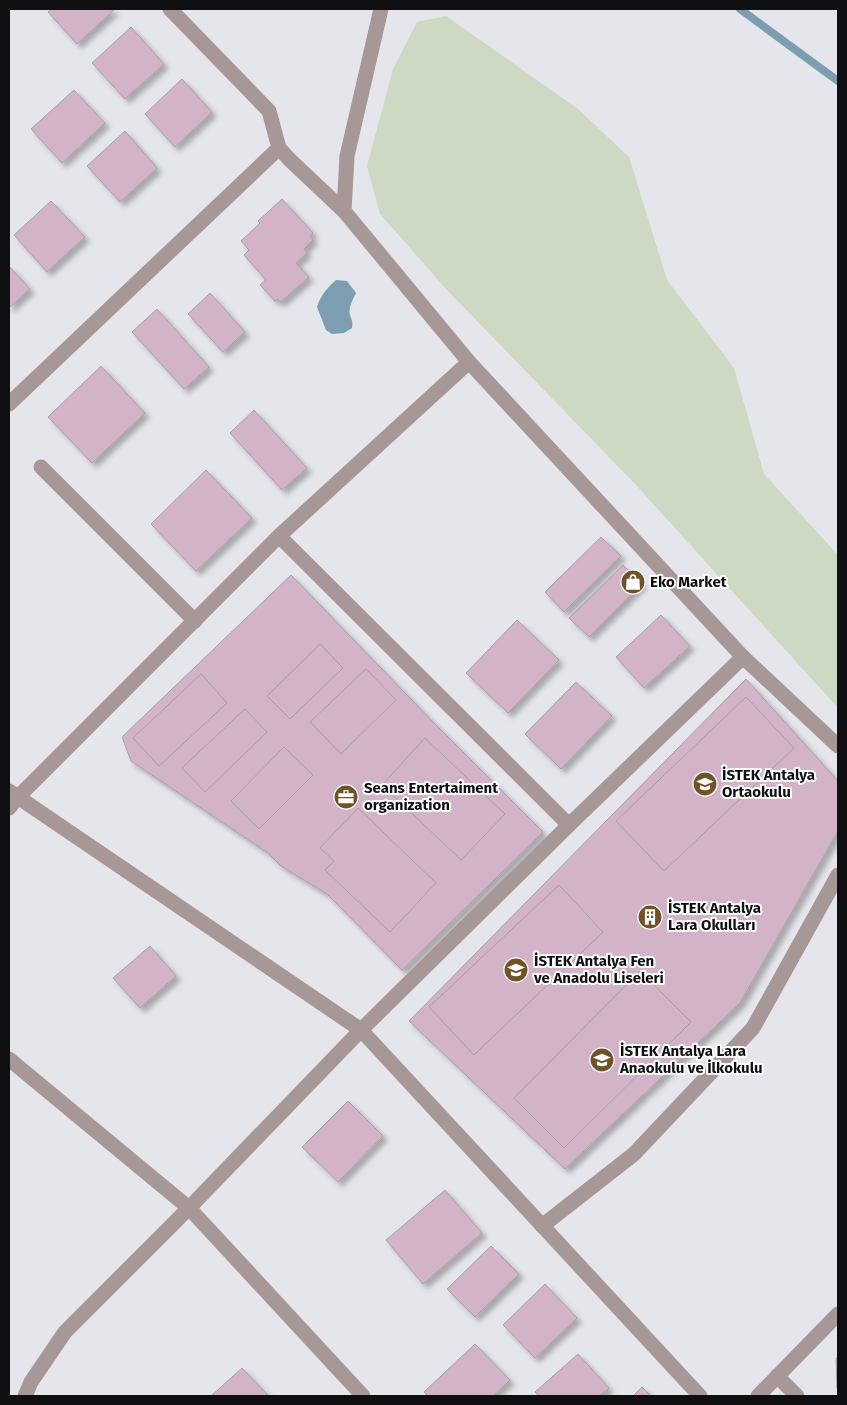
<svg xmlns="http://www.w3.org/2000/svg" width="847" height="1405" font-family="'Fira Sans',sans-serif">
	<defs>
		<filter id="shadow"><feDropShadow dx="4.5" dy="4.5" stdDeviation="2.5" flood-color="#0004"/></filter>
	</defs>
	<rect width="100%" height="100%" fill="#e5e5ec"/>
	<path fill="#cdd9c2" d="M446,16L578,109L629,157L667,280L734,368L764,474L838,555V708L636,485L448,291L380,214L367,166L393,69L417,22Z"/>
	<path fill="#7c9eb0" d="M336,280L347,281L356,293C353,299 348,308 350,315C352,321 353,322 352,328L344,333L332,334L326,330L317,307C320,296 328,287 336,280Z"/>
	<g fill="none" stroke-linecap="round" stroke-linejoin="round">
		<path stroke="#7c9eb0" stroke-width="8" d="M740,9L838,81"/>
	</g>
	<g fill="#d2b3c7" stroke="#a6a0a4" filter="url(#shadow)">
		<path d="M52,9H113L114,10L77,44L48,12Z"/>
		<path d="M131,27L164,64L125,99L92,63Z"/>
		<path d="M182,79L212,112L175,147L145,114Z"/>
		<path d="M74,90L105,123L62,163L31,129Z"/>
		<path d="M125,131L157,168L120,202L87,166Z"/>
		<path d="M282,199L313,233L310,236L313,240L304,249L307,253L296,263L309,277L281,302L277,299L275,301L260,285L266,280L244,255L249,250L241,241L260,223L258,221Z"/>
		<path d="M51,201L85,237L47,272L14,235Z"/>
		<path d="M9,266L30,289L9,308Z"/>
		<path d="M210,293L245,332L223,352L188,314Z"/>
		<path d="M157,309L209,367L184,389L132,332Z"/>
		<path d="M101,366L145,413L92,463L48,417Z"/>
		<path d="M254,410L307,468L282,490L230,433Z"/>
		<path d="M206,470L252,518L196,571L151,524Z"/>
		<path d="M601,537L621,556L564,612L545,592Z"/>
		<path d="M623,565L642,584L589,637L569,618Z"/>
		<path d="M291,575L438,727L543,832L402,970L327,894L281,866L268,853L131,761L122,737Z"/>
		<path d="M661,615L690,646L644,688L616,657Z"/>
		<path d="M517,620L559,660L508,713L466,673Z"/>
		<path d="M320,644L343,668L290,719L267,696Z"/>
		<path d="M366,669L396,700L341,754L310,722Z"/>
		<path d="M201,674L227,703L159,766L133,738Z"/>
		<path d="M746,679L838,781V831L740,1003L565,1169L409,1021Z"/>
		<path d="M576,682L612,716L561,769L525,734Z"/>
		<path d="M746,697L794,748L664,871L616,821Z"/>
		<path d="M245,709L267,732L205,792L182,768Z"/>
		<path d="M425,738L505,814L461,860L382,785Z"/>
		<path d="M284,747L313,775L259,829L231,801Z"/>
		<path d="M358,808L436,883L390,932L325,870L334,861L320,848Z"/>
		<path d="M559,885L603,932L474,1055L429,1007Z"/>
		<path d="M150,946L176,976L140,1008L113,978Z"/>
		<path d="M640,971L691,1022L564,1148L514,1098Z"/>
		<path d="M348,1101L383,1136L338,1182L302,1147Z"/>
		<path d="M445,1190L482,1233L423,1284L386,1240Z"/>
		<path d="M491,1246L519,1274L475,1317L447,1289Z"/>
		<path d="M545,1284L577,1318L535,1358L503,1325Z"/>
		<path d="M475,1344L510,1380L493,1396H428L424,1392Z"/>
		<path d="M578,1354L609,1388L599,1396H539L535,1392Z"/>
		<path d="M836,1358H838V1388H837Z"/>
		<path d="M242,1368L267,1394L265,1396H211Z"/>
		<path d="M642,1387L651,1396H633Z"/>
	</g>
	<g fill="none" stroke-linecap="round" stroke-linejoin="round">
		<g stroke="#a89797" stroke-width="15">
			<path d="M41,467L195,621"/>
			<path d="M777,1376L797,1396"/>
		</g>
		<g stroke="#a89797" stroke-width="15">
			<path d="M170,9L269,111L279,148L290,160L344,211"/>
			<path d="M381,9L347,156L344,211L469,362L743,657L838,746"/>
			<path d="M9,404L279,148"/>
			<path d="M279,536L569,825"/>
			<path d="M9,791L361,1030L700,1396"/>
			<path d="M9,808L18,797L279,536L469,362"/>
			<path d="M9,1059L189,1208L363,1396"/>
			<path d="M542,1226L634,1154L753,1028L838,875"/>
			<path d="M25,1396L31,1382L65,1332L189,1208L361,1030L569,825L743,657"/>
			<path d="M758,1396L838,1314"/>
		</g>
	</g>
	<defs>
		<symbol id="shop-disc" viewBox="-11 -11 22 22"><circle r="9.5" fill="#705226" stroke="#fff"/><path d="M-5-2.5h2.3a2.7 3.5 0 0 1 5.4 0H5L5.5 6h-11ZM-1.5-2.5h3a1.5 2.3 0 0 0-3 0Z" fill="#fff"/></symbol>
		<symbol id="school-disc" viewBox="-11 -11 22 22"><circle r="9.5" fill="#705226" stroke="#fff"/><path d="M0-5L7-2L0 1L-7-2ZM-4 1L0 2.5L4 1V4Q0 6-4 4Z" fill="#fff"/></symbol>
		<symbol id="office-disc" viewBox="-11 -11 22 22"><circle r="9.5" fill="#705226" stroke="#fff"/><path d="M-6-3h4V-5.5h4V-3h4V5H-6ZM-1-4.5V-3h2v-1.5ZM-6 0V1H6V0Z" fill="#fff"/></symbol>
		<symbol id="building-disc" viewBox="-11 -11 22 22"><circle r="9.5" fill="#705226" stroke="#fff"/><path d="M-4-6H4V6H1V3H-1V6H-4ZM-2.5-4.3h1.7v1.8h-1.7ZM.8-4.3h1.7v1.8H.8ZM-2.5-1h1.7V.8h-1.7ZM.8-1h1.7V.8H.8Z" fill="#fff"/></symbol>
	</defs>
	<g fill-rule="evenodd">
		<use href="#shop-disc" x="619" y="568" width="28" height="28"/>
		<use href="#school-disc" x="691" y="770" width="28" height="28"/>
		<use href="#office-disc" x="332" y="783" width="28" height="28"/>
		<use href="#building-disc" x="636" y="903" width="28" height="28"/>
		<use href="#school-disc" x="502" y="956" width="28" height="28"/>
		<use href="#school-disc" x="588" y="1046" width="28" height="28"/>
	</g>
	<g text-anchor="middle" stroke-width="4" stroke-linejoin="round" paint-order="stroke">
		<g font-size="15" font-weight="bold" fill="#0f0f11" stroke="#fff" text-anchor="start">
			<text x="650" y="587">Eko Market</text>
			<text x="722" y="780">İSTEK Antalya<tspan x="722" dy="17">Ortaokulu</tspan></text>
			<text x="364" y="793">Seans Entertaiment<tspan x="364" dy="17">organization</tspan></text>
			<text x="668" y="913">İSTEK Antalya<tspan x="668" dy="17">Lara Okulları</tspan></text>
			<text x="534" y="966">İSTEK Antalya Fen<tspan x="534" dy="17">ve Anadolu Liseleri</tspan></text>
			<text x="620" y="1056">İSTEK Antalya Lara<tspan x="620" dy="17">Anaokulu ve İlkokulu</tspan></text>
		</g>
	</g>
	<rect width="847" height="1405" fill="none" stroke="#0f0f11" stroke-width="20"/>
</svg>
